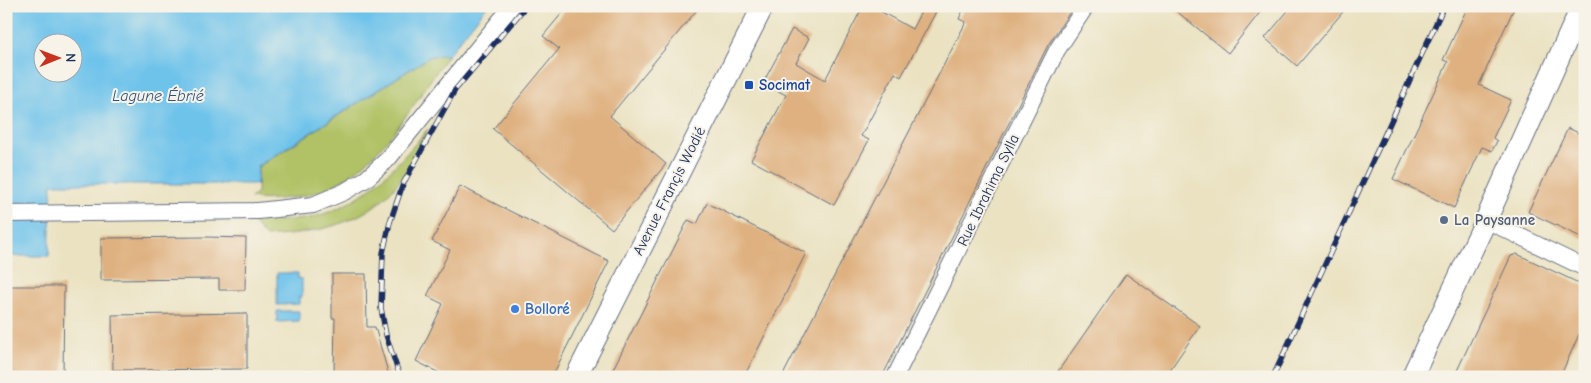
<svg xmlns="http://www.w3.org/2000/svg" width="1591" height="383" font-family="'Comic Neue',sans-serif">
	<rect width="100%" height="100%" fill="#f7f3e8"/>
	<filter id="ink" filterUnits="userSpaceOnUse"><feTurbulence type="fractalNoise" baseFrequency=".02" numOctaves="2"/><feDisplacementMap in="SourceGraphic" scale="10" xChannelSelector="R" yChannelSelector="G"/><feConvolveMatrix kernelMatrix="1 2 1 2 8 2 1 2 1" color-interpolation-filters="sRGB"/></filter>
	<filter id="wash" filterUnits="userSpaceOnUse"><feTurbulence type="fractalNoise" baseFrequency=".0096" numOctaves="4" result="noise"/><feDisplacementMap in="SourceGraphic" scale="20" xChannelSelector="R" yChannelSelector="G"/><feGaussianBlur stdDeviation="1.12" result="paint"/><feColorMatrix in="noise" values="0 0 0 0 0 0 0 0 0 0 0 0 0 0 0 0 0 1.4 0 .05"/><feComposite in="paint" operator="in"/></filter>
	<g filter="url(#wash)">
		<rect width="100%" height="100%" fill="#eae2c1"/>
		<g fill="#b1c266" stroke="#667862">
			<path d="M448,55C406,113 369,190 289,198C276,199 264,201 251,198L257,193L258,167L431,56Z"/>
			<path d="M428,129C419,146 406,175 393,189C362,225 311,234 266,237L251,221C271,220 299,222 317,216C366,202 397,165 428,129Z"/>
		</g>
		<g fill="#6ec3eb" stroke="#4479a4" fill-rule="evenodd">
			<path d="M6,6H487L448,55L431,56L258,166L257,184H52L49,256H6ZM42,42H72V72H42Z"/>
			<path d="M277,273H298V279H302V297H299V304L277,305Z"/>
			<path d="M277,311H299V321L277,322Z"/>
		</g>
		<g id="blocks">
			<g fill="#dfb180">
				<path d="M568,6H700L610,116L666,164L612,229L493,129L559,49L543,36Z"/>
				<path d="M863,6H871L912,29L924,6H939L901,77L895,73L861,136L869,140L834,205L751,160L786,95L763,83L792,29L809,38L796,63L825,80Z"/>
				<path d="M965,6H1074L1048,45L882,377H782L966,22L959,19Z"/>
				<path d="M1170,6H1265L1228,53Z"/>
				<path d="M1292,6H1348L1297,66L1265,38Z"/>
				<path d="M1468,6H1515L1479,85L1511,100L1493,138L1497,141L1492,151L1482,147L1454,208L1393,179L1448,62L1443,60Z"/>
				<path d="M1568,128L1585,136V239L1528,212Z"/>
				<path d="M460,186L609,261L552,377H447L416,361L443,304L427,296L450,250L432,241Z"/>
				<path d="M707,203L806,253L744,377H609L688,220L697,224Z"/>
				<path d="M206,237L246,238L245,290H219V279L101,280V238Z"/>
				<path d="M1517,254L1585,286V321L1560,377H1454L1511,256Z"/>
				<path d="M332,274H366L367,327H375L389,376L334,375L335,318H332Z"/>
				<path d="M1126,274L1200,326L1165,377H1054Z"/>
				<path d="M6,286H64L63,377H6Z"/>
				<path d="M247,313V369L113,370L112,315Z"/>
			</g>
		</g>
	</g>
	<g filter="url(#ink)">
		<use href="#blocks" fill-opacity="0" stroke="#636e81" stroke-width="1"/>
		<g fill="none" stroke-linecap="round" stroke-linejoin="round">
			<defs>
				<g id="minor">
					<path d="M6,214L258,211L313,205L344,192L366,179L388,159L512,6"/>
					<path d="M1486,220L1585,268"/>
					<path d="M895,377L1057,50L1086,6"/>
				</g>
				<g id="major">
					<path d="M576,377L763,6"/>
					<path d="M1412,377L1486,220L1582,6"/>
				</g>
			</defs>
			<use href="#minor" stroke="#636e81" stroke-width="18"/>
			<use href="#major" stroke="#636e81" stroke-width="23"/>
			<use href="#minor" stroke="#fff" stroke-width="16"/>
			<use href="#major" stroke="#fff" stroke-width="21"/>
			<defs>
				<g id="rail">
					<path d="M400,377L386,335L381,308L383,253L390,222L403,184L455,90L526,6"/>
					<path d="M1273,377L1444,6"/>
				</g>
			</defs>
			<use href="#rail" stroke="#1b2f5e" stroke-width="5.5"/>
			<use href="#rail" stroke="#f7f3e8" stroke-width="4" stroke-dasharray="11" stroke-linecap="butt"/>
		</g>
	</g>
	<rect fill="#1a4fb4" stroke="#f7f3e8" stroke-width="2" x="744" y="80" width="10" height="10" rx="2.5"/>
	<circle fill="#5c6f8a" stroke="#f7f3e8" stroke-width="2" cx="1444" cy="220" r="5"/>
	<circle fill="#3f7fe0" stroke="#f7f3e8" stroke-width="2" cx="515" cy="309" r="5"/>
	<g text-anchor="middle" stroke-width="4" stroke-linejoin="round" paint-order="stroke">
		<g font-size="15" font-weight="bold" fill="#164399" stroke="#f7f3e8" text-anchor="start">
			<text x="759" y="90">Socimat</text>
		</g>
		<g font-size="15" fill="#1b2f5e" stroke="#f7f3e8">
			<text transform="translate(988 190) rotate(-64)" y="5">Rue Ibrahima Sylla</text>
			<text transform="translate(669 191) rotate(-63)" y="5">Avenue Françis Wodié</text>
		</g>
		<g font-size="15" font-weight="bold" fill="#4e5e75" stroke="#f7f3e8" text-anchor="start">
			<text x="1454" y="225">La Paysanne</text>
		</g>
		<g font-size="15" font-weight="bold" fill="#366cbe" stroke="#f7f3e8" text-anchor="start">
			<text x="525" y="314">Bolloré</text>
		</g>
		<g font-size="16" font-style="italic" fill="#305481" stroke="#f7f3e8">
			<text x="158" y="101">Lagune Ébrié</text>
		</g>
	</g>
	<rect width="1591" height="383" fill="none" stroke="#f7f3e8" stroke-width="25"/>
	<g transform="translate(58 58) rotate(89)"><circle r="24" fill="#f7f3e8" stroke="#9fa5b1"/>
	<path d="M0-4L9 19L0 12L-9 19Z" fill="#c8321e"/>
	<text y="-8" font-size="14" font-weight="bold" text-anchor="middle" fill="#1b2f5e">N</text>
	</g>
</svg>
